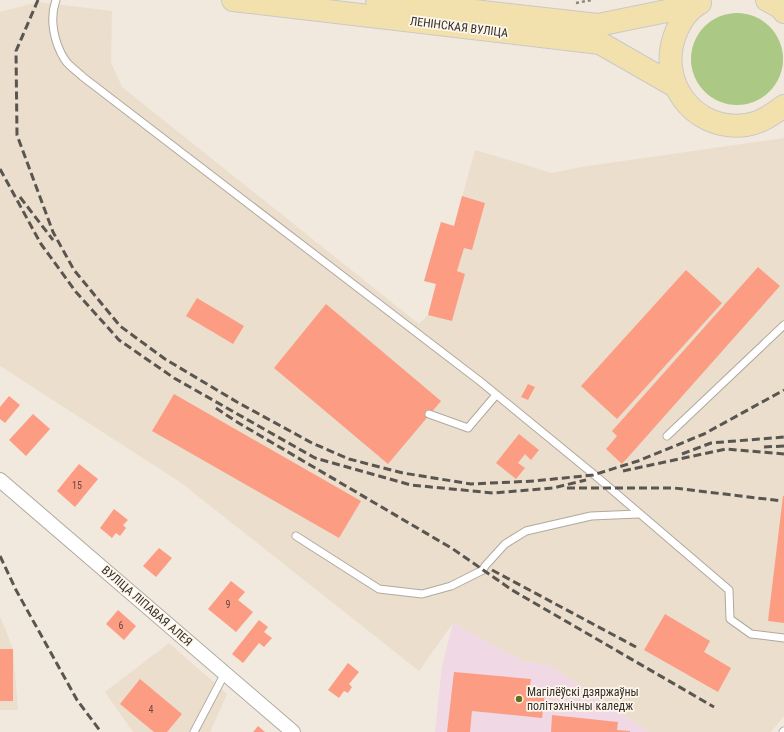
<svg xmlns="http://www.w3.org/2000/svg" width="784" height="732" font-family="'Roboto Condensed',sans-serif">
	<rect width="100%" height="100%" fill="#f1e9de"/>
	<g fill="#ebdecd">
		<path d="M38,2L112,11L111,62L122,87L419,324L428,315L436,284L424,281L441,222L454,226L475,150L552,173L581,167L784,138V716L771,732H649L551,666L523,661L453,623L419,671L180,482L0,366V12Z"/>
		<path d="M0,616L13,649L18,710H0Z"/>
		<path d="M169,643L227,694L210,732H133L105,692Z"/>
	</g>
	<path fill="#f0d9e5" d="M453,623L523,661L551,666L649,732H435L442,666Z"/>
	<circle fill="#abc884" cx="737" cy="59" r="46"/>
	<g fill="#fc9d83">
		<path d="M462,196L485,203L472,250L464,248L457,271L465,274L452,321L428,315L436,284L424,281L441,222L454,226Z"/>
		<path d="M758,267L780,286L622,464L606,449L617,436L612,431Z"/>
		<path d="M686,270L722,303L617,419L581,386Z"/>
		<path d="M197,298L244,326L233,344L186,316Z"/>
		<path d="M326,304L441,401L388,464L274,368Z"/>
		<path d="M528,384L535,387L528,400L521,397Z"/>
		<path d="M174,394L361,501L339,538L152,431Z"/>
		<path d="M9,396L20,405L5,423L0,419V407Z"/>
		<path d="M33,414L50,429L26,456L9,440Z"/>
		<path d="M519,434L539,450L531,460L525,454L518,463L525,468L516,479L496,463Z"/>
		<path d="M79,464L98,479L75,507L57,491Z"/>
		<path d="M783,496H784V623L768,621Z"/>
		<path d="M114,509L128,520L123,525L126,528L120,536L116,533L112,538L100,528Z"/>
		<path d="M159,548L172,558L156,577L143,566Z"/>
		<path d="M231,581L245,592L238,600L253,612L236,632L208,609Z"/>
		<path d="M118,610L136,626L124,640L106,624Z"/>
		<path d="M665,614L710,641L704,652L731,668L718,692L644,650Z"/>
		<path d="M259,620L268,627L264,632L272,638L264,647L259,643L243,663L232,654Z"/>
		<rect x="0" y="649" width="13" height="52"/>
		<path d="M348,663L359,672L349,684L352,687L348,693L344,691L339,698L328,690Z"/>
		<path d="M454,672L531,679L529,691L545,693L542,718L472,711L470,732H447Z"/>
		<path d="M140,679L182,714L167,732H154L120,704Z"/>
		<path d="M552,715L618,722L617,730L630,731V732H551Z"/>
		<path d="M258,726L265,732H253Z"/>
	</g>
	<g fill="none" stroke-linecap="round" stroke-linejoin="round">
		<defs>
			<g id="lane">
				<path d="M56,0C49,19 54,43 65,60C69,66 78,72 83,77L481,382L597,477L729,590L730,619L751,634L784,638"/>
				<path d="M429,414L468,428L496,395"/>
				<path d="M667,436L784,325"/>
				<path d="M296,536L379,589L422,594L451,586L483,570L485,566L505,544L526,531L591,516L638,514"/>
				<path d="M194,732L225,673"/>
				<path d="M783,732L784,731"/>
			</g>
			<path id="street" d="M0,480L293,732"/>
			<g id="primary">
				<path d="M233,0L600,43L675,86"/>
				<path d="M377,0L598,25L696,5"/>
				<path d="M767,0L780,7L784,12"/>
				<path d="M700,3C690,8 681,20 677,30C655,79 692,132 746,125C761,123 773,114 784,106"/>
			</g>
		</defs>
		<use href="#lane" stroke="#b0a99f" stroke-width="9"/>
		<use href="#street" stroke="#b0a99f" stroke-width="16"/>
		<use href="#primary" stroke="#cac9c8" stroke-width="24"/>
		<path stroke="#8a857d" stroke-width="2.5" stroke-dasharray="3 3" stroke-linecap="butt" d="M576,3L592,0"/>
		<use href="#lane" stroke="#fff" stroke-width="7"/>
		<use href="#street" stroke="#fff" stroke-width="14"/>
		<use href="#primary" stroke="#f2e1ad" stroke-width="22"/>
		<g stroke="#595550" stroke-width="3" stroke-dasharray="8 4" stroke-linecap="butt">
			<path d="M38,0L16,51L17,135L53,232L74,270L120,326L165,359L237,402L312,443L349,459L403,473L471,484L534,481L593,475L638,461L704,434L784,390"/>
			<path d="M0,169L41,244L76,292L119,340L174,378L315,458L411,485L493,493L553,488L586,480"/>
			<path d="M20,197L53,240"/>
			<path d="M216,408L237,422L453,549L512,590L714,707"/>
			<path d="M764,447L784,446"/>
			<path d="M682,454L711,443L784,437"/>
			<path d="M623,471L726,449L784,454"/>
			<path d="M567,488H674L782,501"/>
			<path d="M0,556L16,590L77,700L101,732"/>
			<path d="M492,570L636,647"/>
		</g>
	</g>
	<circle fill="#62701b" stroke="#fef6eb" stroke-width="1.5" cx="519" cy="699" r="4"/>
	<g text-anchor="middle" stroke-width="3.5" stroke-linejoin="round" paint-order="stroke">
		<g font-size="10" fill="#644a41">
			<text x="77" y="489">15</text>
			<text x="228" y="608">9</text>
			<text x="121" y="629">6</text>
			<text x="151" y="713">4</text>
		</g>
		<g font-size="12" fill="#322f2b" stroke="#fef6eb">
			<text transform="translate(459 27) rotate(7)" y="4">ЛЕНІНСКАЯ ВУЛІЦА</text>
			<text transform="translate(147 606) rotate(41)" y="4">ВУЛІЦА ЛІПАВАЯ АЛЕЯ</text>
		</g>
		<g font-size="12" fill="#322f2b" stroke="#fef6eb" text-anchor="start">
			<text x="527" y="696">Магілёўскі дзяржаўны<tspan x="527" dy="14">політэхнічны каледж</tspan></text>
		</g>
	</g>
</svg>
